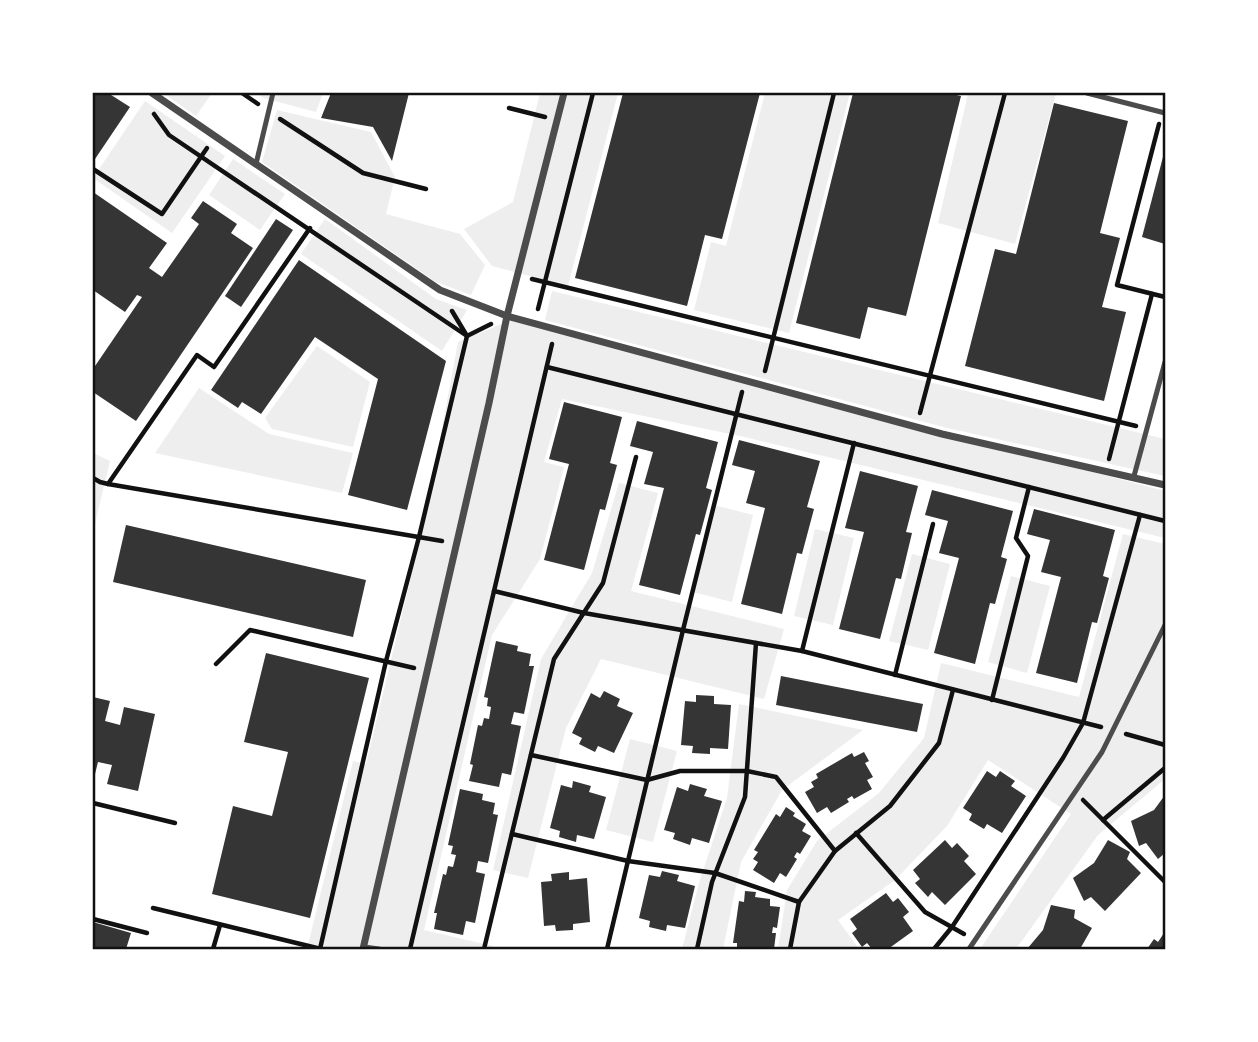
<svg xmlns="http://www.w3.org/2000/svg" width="1258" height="1042" font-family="'IBM Plex Sans',sans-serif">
	<rect width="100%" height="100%" fill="#fff"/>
	<g fill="#eee">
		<path d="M163,93H212L196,116Z"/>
		<path d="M256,93H323L316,112L263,98Z"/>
		<path d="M540,93H618L568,286L492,266L464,229L513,202Z"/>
		<path d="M765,93H850L789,333L694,310L711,242L726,246Z"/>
		<path d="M964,93H1056L1015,244L938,223L968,94Z"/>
		<path d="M145,101L225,156L172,233L93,178Z"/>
		<path d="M277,110L371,132L395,177L386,214L460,234L485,265L471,295L436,282L262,162Z"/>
		<path d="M233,159L285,194L260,230L209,195Z"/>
		<path d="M325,219L436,299L467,310L442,351L301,254Z"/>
		<path d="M552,291L1165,439V476L947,428L545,320Z"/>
		<path d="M511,320L1165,491V538L740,436L562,399L544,462L564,467L540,559L492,635L424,930L493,946L492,949H307L353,761L366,764L427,510L458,342Z"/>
		<path d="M317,346L370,382L353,447L272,429L265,418Z"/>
		<path d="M199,388L269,434L353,453L342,493L155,453Z"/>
		<path d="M93,453L110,461L93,532Z"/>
		<path d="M619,483L658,493L631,591L784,629L764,699L601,659L566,728L528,878L493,870L541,659L592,573Z"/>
		<path d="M714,505L753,515L732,602L693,592Z"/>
		<path d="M815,529L854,538L833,625L794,616Z"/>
		<path d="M1123,534L1165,544V779L1098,835L1016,949H980L1071,814L988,760L947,826L895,880L838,920L859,949H778L787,890L817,841L879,793L924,738L941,663L1079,697Z"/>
		<path d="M912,554L950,564L928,650L889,641Z"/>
		<path d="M1011,576L1050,586L1027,673L988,662Z"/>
		<path d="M739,704L863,730L782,790L741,862L723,949H682L699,883L727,798Z"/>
		<path d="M630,739L677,751L653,842L606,830Z"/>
	</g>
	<g fill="#353535">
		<path d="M93,93H108L130,107L93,162Z"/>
		<path d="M331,93H409L392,161L373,127L321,118Z"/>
		<path d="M623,93H760L722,239L705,235L687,306L575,278Z"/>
		<path d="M853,93H948L961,96L906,316L868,307L860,339L796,323Z"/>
		<path d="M1054,103L1128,121L1100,233L1120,238L1102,307L1126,312L1104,401L965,366L995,249L1016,254Z"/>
		<path d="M1164,153H1165V244L1142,237Z"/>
		<path d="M93,192L167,243L149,268L162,277L199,224L191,218L203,201L237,224L231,233L253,248L136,421L93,392V369L142,297L137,295L125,312L93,290Z"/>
		<path d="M276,219L293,230L241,307L225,296Z"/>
		<path d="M299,260L446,361L407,510L348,495L378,379L315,337L261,414L242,402L238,408L211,390Z"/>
		<path d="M564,402L622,417L610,463L617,465L605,510L600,509L584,570L544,560L569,464L549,459Z"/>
		<path d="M637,421L718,442L706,488L712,490L700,535L696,534L680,595L639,585L664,488L644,484L653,452L630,446Z"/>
		<path d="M739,440L820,461L807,507L814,509L802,554L797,553L782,614L741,604L765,508L746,503L755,471L732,465Z"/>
		<path d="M860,471L918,486L906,532L912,533L901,579L896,578L880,639L839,629L864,532L845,528Z"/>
		<path d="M932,490L1013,511L1001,557L1007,559L995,604L990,603L975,664L934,653L959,558L939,553L948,521L925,515Z"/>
		<path d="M1034,509L1115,530L1103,576L1109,578L1097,623L1092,622L1077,683L1036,673L1061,577L1041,572L1050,540L1027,534Z"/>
		<path d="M126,525L366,580L353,637L113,582Z"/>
		<path d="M496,641L518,646L517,651L531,654L529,666H534L524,714L514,712L511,724L521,726L511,775L502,773L499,787L469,781L473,765L470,764L478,725L482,726L484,718L489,719L491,707L487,706L488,698L484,697Z"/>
		<path d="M266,653L369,678L310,918L212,894L233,806L272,816L288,752L244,742Z"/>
		<path d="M781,676L923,704L917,732L776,705Z"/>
		<path d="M604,691L620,699L617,706L633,713L614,753L598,746L595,752L579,744L582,738L572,733L591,693L600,698Z"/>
		<path d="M696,695L714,696V704L731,705L728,749L710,748V754L692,753L693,746L681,745L685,701L696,702Z"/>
		<path d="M93,697L110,701L105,721L120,725L124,707L155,714L138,791L107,784L112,765L98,762L93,782Z"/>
		<path d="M864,752L869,761L865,763L873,777L867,780L872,789L854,799L852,796L847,799L849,802L831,813L827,807L817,813L805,792L814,787L811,782L818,778L816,774L852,753L854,757Z"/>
		<path d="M987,771L996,777L1000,771L1015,781L1011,786L1026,796L1002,833L987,824L984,829L969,820L972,814L963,808Z"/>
		<path d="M573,781L591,786L589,792L606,797L594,839L577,835L576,842L559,837L560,831L550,828L561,785L572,788Z"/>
		<path d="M690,784L707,789L704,796L722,801L709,843L692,838L690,845L673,839L675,833L664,830L677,787L688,791Z"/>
		<path d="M460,789L483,794L482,800L495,803L493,814L498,815L488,863L478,861L476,872L485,874L475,923L466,921L463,935L434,929L437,913H434L443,874L446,875L448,866L453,867L456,855L451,854L453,846L448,845Z"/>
		<path d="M1165,795V853L1158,859L1146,843L1139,846L1131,821L1154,810Z"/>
		<path d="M786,807L795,813L793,816L806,824L802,831L811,836L800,854L797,852L794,857L797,859L786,877L780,873L774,883L753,870L758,862L753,859L758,852L754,850L776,814L780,817Z"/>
		<path d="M945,840L952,848L957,843L969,856L964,861L976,874L945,905L932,892L928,897L915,883L920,879L913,870Z"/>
		<path d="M1108,840L1130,852L1127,859L1141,873L1105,911L1091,897L1084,901L1073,878L1094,863Z"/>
		<path d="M662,871L679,875L677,881L695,886L685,928L667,925L666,931L649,927L650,921L639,918L649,875L660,877Z"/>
		<path d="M569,872V880L587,878L590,922L573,924V930L556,931L555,925L544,926L541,882L552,881L551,874Z"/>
		<path d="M745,891L756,892L755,897L770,899V906L780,907L777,928L773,927L772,933H776L774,949H737V943H733L739,901L744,902Z"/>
		<path d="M886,893L893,902L898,898L909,912L903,917L913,931L888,949H872L867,943L862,947L852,933L857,929L850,919Z"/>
		<path d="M1051,905L1075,910L1074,918L1092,928L1080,949H1027L1043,930Z"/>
		<path d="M93,922L131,933L126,949H93Z"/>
		<path d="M1164,933L1165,934V949H1147L1154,939L1158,942Z"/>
	</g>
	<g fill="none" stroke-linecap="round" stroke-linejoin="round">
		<g stroke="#111" stroke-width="4.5">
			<path d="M242,93L258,104"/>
			<path d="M509,108L545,117"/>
			<path d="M154,114L169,135L467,336L491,324"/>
			<path d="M280,119L363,173L426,189"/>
			<path d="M1159,124L1117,285L1165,297"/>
			<path d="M93,169L162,214L207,148"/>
			<path d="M532,279L1136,426"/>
			<path d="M538,309L593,93"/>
			<path d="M547,367L1165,521"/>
			<path d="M765,371L834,93"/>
			<path d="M920,413L1005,93"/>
			<path d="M1109,459L1152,294"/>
			<path d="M93,478L100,482L108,484L442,541"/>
			<path d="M108,484L197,355L214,367L310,228"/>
			<path d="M494,591L584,613L802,651L1101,727"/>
			<path d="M802,651L854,443"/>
			<path d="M216,664L250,630L414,668"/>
			<path d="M895,675L933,524"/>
			<path d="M992,700L1028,556L1016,538L1029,487"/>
			<path d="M1126,734L1165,745"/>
			<path d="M531,755L647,780L680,771H747L776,777L835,851"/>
			<path d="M1083,800L1165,882"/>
			<path d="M93,803L175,823"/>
			<path d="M1103,820L1165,768"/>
			<path d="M856,833L925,912L964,934"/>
			<path d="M512,834L628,861L715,873L799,902"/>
			<path d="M153,908L321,949"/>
			<path d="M93,919L147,933"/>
			<path d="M213,949L220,925"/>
			<path d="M320,949L386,661L419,537L467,336L452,311"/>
			<path d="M410,949L552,344"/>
			<path d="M484,949L554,659L603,583L636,457"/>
			<path d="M607,949L683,630L742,392"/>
			<path d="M697,949L712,882L745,797L756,643"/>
			<path d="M790,949L799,902L835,851L890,806L939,743L953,690"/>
			<path d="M934,949L952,927L1063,758L1083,723L1140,515"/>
		</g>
		<g stroke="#4c4c4c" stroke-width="5">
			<path d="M1087,93L1165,113"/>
			<path d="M256,164L273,93"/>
			<path d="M1134,476L1165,362"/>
			<path d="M364,947L379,949"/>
			<path d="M969,949L1102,752L1165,625"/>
		</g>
		<g stroke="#4c4c4c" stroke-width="7">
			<path d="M152,93L440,290L507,316L942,434L1165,485"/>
			<path d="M363,949L489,403L507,316L564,93"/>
		</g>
	</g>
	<rect width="1258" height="1042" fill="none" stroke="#ffffff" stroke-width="189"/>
	<rect x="94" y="94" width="1070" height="854" fill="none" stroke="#111" stroke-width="2.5"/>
</svg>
